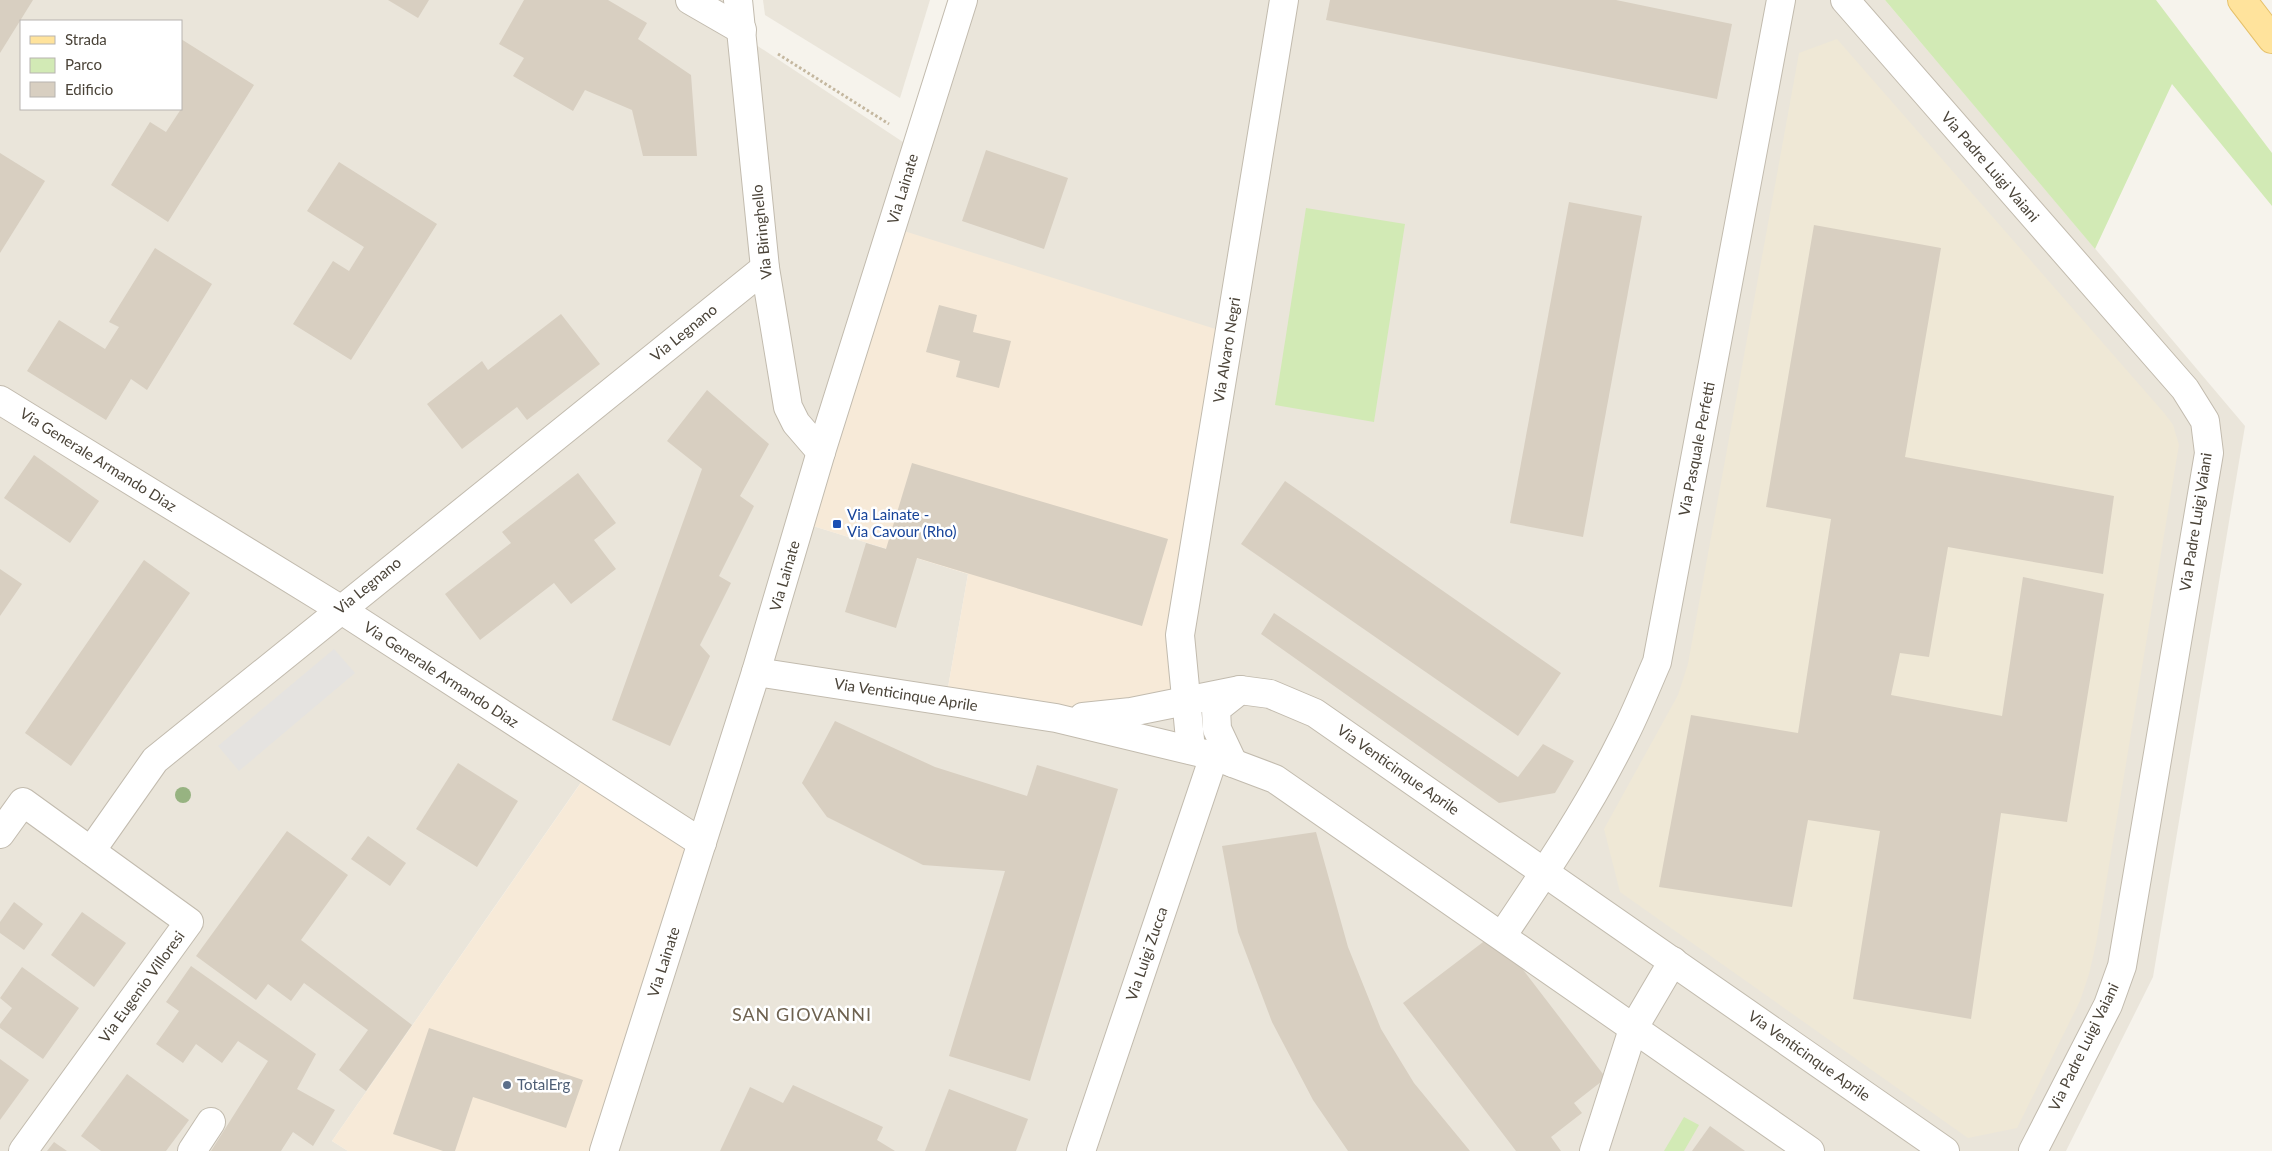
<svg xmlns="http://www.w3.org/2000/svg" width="2272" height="1151" font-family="Lato,sans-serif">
	<rect width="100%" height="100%" fill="#f6f3ec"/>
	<g fill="#eae5da" fill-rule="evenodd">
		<path d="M0,0H734L738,33L909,146L693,845L584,778L332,1141L348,1151H0ZM21,21H181V109H21Z"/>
		<path d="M763,0H930L900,98L765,15Z"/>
		<path d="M976,0H1885L2245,426L2153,977L2066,1151H610L813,526L968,574L947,693L1117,720L904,231Z"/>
	</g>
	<g fill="#f7ead8">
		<path d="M904,231L1225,332L1177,693L1127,704L1059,709L947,693L968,574L813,526Z"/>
		<path d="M585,777L693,845L598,1151H348L332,1141Z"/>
	</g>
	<path fill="#efe8d6" d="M1837,39L2165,414L2173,425L2179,445L2096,944L2089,974L2080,1001L2017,1128L1968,1138L1620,892L1604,829L1678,695L1688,664L1799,53Z"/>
	<g fill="#d2eab5">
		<path d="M1885,0H2156L2272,153V206L2172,84L2095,249Z"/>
		<path d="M1306,208L1405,224L1374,422L1275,405Z"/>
		<path d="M1684,1117L1699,1125L1684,1151H1664Z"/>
	</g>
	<path fill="#e5e3e0" d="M334,649L355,673L239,771L218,746Z"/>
	<g fill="#d8cfc1">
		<path d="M0,0H33L0,53Z"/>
		<path d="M388,0H429L418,18Z"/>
		<path d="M524,0H608L647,23L638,39L691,75L697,156H643L632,110L585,90L573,111L513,76L524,58L499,44Z"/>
		<path d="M1330,0H1616L1732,24L1717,99L1326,20Z"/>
		<path d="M181,39L254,85L168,222L111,185L150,122L166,132L181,109Z"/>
		<path d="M986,150L1068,178L1044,249L962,221Z"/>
		<path d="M0,153L45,181L0,253Z"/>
		<path d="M339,162L437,224L351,360L293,324L333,261L349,271L364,247L307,211Z"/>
		<path d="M1569,202L1642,216L1583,537L1510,523Z"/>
		<path d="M1814,225L1941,248L1905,457L2114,496L2103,574L1948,547L1929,657L1900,653L1891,695L2002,716L2023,577L2104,594L2067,822L2001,813L1971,1019L1853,999L1880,831L1808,820L1792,907L1659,887L1691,715L1798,733L1831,519L1766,507Z"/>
		<path d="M155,248L212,284L147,390L131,379L106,420L27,371L59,320L105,349L119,327L109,322Z"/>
		<path d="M939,305L977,315L973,332L1011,341L999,388L956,377L960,361L926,352Z"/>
		<path d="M561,314L600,364L527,420L517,407L462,449L427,404L482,361L488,370Z"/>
		<path d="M707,390L769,444L740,496L754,506L719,576L731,583L700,645L710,656L670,746L612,720L702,469L667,441Z"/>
		<path d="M34,455L99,501L70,543L4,498Z"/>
		<path d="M912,463L1168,539L1142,626L917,558L896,628L845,612L866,543L886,549Z"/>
		<path d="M578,473L616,523L594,540L616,569L571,604L554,583L480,640L445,594L511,543L502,532Z"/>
		<path d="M1285,481L1561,673L1518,736L1241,544Z"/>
		<path d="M144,560L190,593L71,766L25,733Z"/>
		<path d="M0,569L22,584L0,616Z"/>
		<path d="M1274,613L1518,777L1543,744L1574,761L1555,793L1499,803L1261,634Z"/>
		<path d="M835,721L935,767L1027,796L1037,765L1118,789L1030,1081L949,1056L1005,871L923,865L827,817L802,783Z"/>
		<path d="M458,763L518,801L477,867L416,829Z"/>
		<path d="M287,831L348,875L301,940L412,1025L366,1091L339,1070L368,1030L304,983L291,1001L268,984L256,1000L196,956Z"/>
		<path d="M1316,832L1348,947L1381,1029L1414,1083L1470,1151H1348L1313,1100L1272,1022L1238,932L1222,846Z"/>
		<path d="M368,836L406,863L390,886L351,859Z"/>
		<path d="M14,902L43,924L24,950L0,933V922Z"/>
		<path d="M82,912L126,943L94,987L51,955Z"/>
		<path d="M1495,933L1606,1078L1574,1103L1582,1113L1551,1137L1561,1151H1516L1403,1003Z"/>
		<path d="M191,966L316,1054L297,1089L335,1110L313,1146L293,1132L281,1151H211L268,1061L238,1041L222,1063L196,1044L183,1063L156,1044L179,1011L166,1002Z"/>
		<path d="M22,967L79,1008L43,1059L0,1028V1024L12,1008L0,998Z"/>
		<path d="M429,1028L583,1080L566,1128L473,1097L455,1151H443L393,1134Z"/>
		<path d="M0,1059L29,1080L0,1120Z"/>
		<path d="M127,1074L189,1120L166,1151H101L81,1136Z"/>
		<path d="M793,1085L883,1127L877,1140L895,1151H720L750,1087L783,1103Z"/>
		<path d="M949,1089L1028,1119L1016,1151H925Z"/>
		<path d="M1710,1126L1745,1151H1692Z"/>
		<path d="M54,1142L67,1151H47Z"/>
	</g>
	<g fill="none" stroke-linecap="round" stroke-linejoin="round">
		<defs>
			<g id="minor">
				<path d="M690,0L742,30"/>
				<path d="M738,0L765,268L788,407L796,423L821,452"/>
				<path d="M1845,0L2185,389L2205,421L2209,453L2122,966L2108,1005L2033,1151"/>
				<path d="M0,400L340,609L702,843"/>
				<path d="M756,672L1056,718L1214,756L1275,779L1810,1151"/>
				<path d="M1083,717L1131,712L1240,690L1270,694L1315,713L1945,1151"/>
				<path d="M1191,750L1180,635L1284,0"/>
				<path d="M1233,763L1217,729L1216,709L1240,690"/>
				<path d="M0,834L23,802L189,922L23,1151"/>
				<path d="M91,851L155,760L765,268"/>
				<path d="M1502,936C1545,872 1589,807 1623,738C1636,713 1646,687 1657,662L1781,0"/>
				<path d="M192,1151L211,1122"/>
				<path d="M1081,1151L1214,756"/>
				<path d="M1594,1151L1633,1029L1673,961"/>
			</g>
			<path id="tertiary" d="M604,1151L756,672L821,452L963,0"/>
			<path id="primary" d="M2242,0L2272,39"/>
		</defs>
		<use href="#minor" stroke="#c2bbae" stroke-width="30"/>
		<use href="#tertiary" stroke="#c2bbae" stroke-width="30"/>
		<use href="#primary" stroke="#e6c16a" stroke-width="30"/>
		<path stroke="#c4b79f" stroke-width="3" stroke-dasharray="2.5 2.5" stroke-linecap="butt" d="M778,54L889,124"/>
		<use href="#minor" stroke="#fff" stroke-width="28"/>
		<use href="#tertiary" stroke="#fff" stroke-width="28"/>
		<use href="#primary" stroke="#ffe39c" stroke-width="28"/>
	</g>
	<circle fill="#97b381" cx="183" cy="795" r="8"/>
	<rect fill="#1a4fb4" stroke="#fff" stroke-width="2" x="832" y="519" width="10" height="10" rx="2.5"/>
	<circle fill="#5c6f8a" stroke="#fff" stroke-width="2" cx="507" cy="1085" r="5"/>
	<g text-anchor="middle" stroke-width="5" stroke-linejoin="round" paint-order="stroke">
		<g font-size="15" fill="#4b4439" stroke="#fff">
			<text transform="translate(1990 167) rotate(49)" y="5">Via Padre Luigi Vaiani</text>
			<text transform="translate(903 189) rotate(-73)" y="5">Via Lainate</text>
			<text transform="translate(762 232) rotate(-96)" y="5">Via Biringhello</text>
			<text transform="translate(684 333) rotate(-39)" y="5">Via Legnano</text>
			<text transform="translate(1227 350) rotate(-81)" y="5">Via Alvaro Negri</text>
			<text transform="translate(1697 449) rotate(-79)" y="5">Via Pasquale Perfetti</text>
			<text transform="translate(98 460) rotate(32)" y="5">Via Generale Armando Diaz</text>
			<text transform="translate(2196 522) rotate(-81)" y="5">Via Padre Luigi Vaiani</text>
			<text transform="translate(785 576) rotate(-74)" y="5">Via Lainate</text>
			<text transform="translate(368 586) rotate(-39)" y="5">Via Legnano</text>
			<text transform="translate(441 675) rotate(33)" y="5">Via Generale Armando Diaz</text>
			<text transform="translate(906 695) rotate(9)" y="5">Via Venticinque Aprile</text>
			<text transform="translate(1398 770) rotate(35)" y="5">Via Venticinque Aprile</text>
			<text transform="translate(1147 954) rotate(-71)" y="5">Via Luigi Zucca</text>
			<text transform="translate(664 962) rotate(-72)" y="5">Via Lainate</text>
			<text transform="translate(142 987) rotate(-54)" y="5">Via Eugenio Villoresi</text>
			<text transform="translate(2084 1047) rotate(-64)" y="5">Via Padre Luigi Vaiani</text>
			<text transform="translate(1809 1056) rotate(35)" y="5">Via Venticinque Aprile</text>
		</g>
		<g font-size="15" fill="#164399" stroke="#fff" text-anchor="start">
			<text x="847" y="520">Via Lainate -<tspan x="847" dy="17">Via Cavour (Rho)</tspan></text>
		</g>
		<g font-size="15" fill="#4e5e75" stroke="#fff" text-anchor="start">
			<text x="517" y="1090">TotalErg</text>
		</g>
		<g font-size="18" letter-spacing="1" fill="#6e6250" stroke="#fff">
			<text x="802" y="1021">SAN GIOVANNI</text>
		</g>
	</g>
	<rect x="20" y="20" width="162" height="90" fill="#ffffff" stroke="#b7b4b0"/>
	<rect x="30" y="36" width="25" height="8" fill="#ffe39c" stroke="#b7b4b0"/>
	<text x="65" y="45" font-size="15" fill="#4b4439">Strada</text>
	<rect x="30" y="58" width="25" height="15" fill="#d2eab5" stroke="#b7b4b0"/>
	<text x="65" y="70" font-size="15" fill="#4b4439">Parco</text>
	<rect x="30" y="82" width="25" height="15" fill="#d8cfc1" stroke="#b7b4b0"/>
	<text x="65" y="95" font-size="15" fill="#4b4439">Edificio</text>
</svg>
